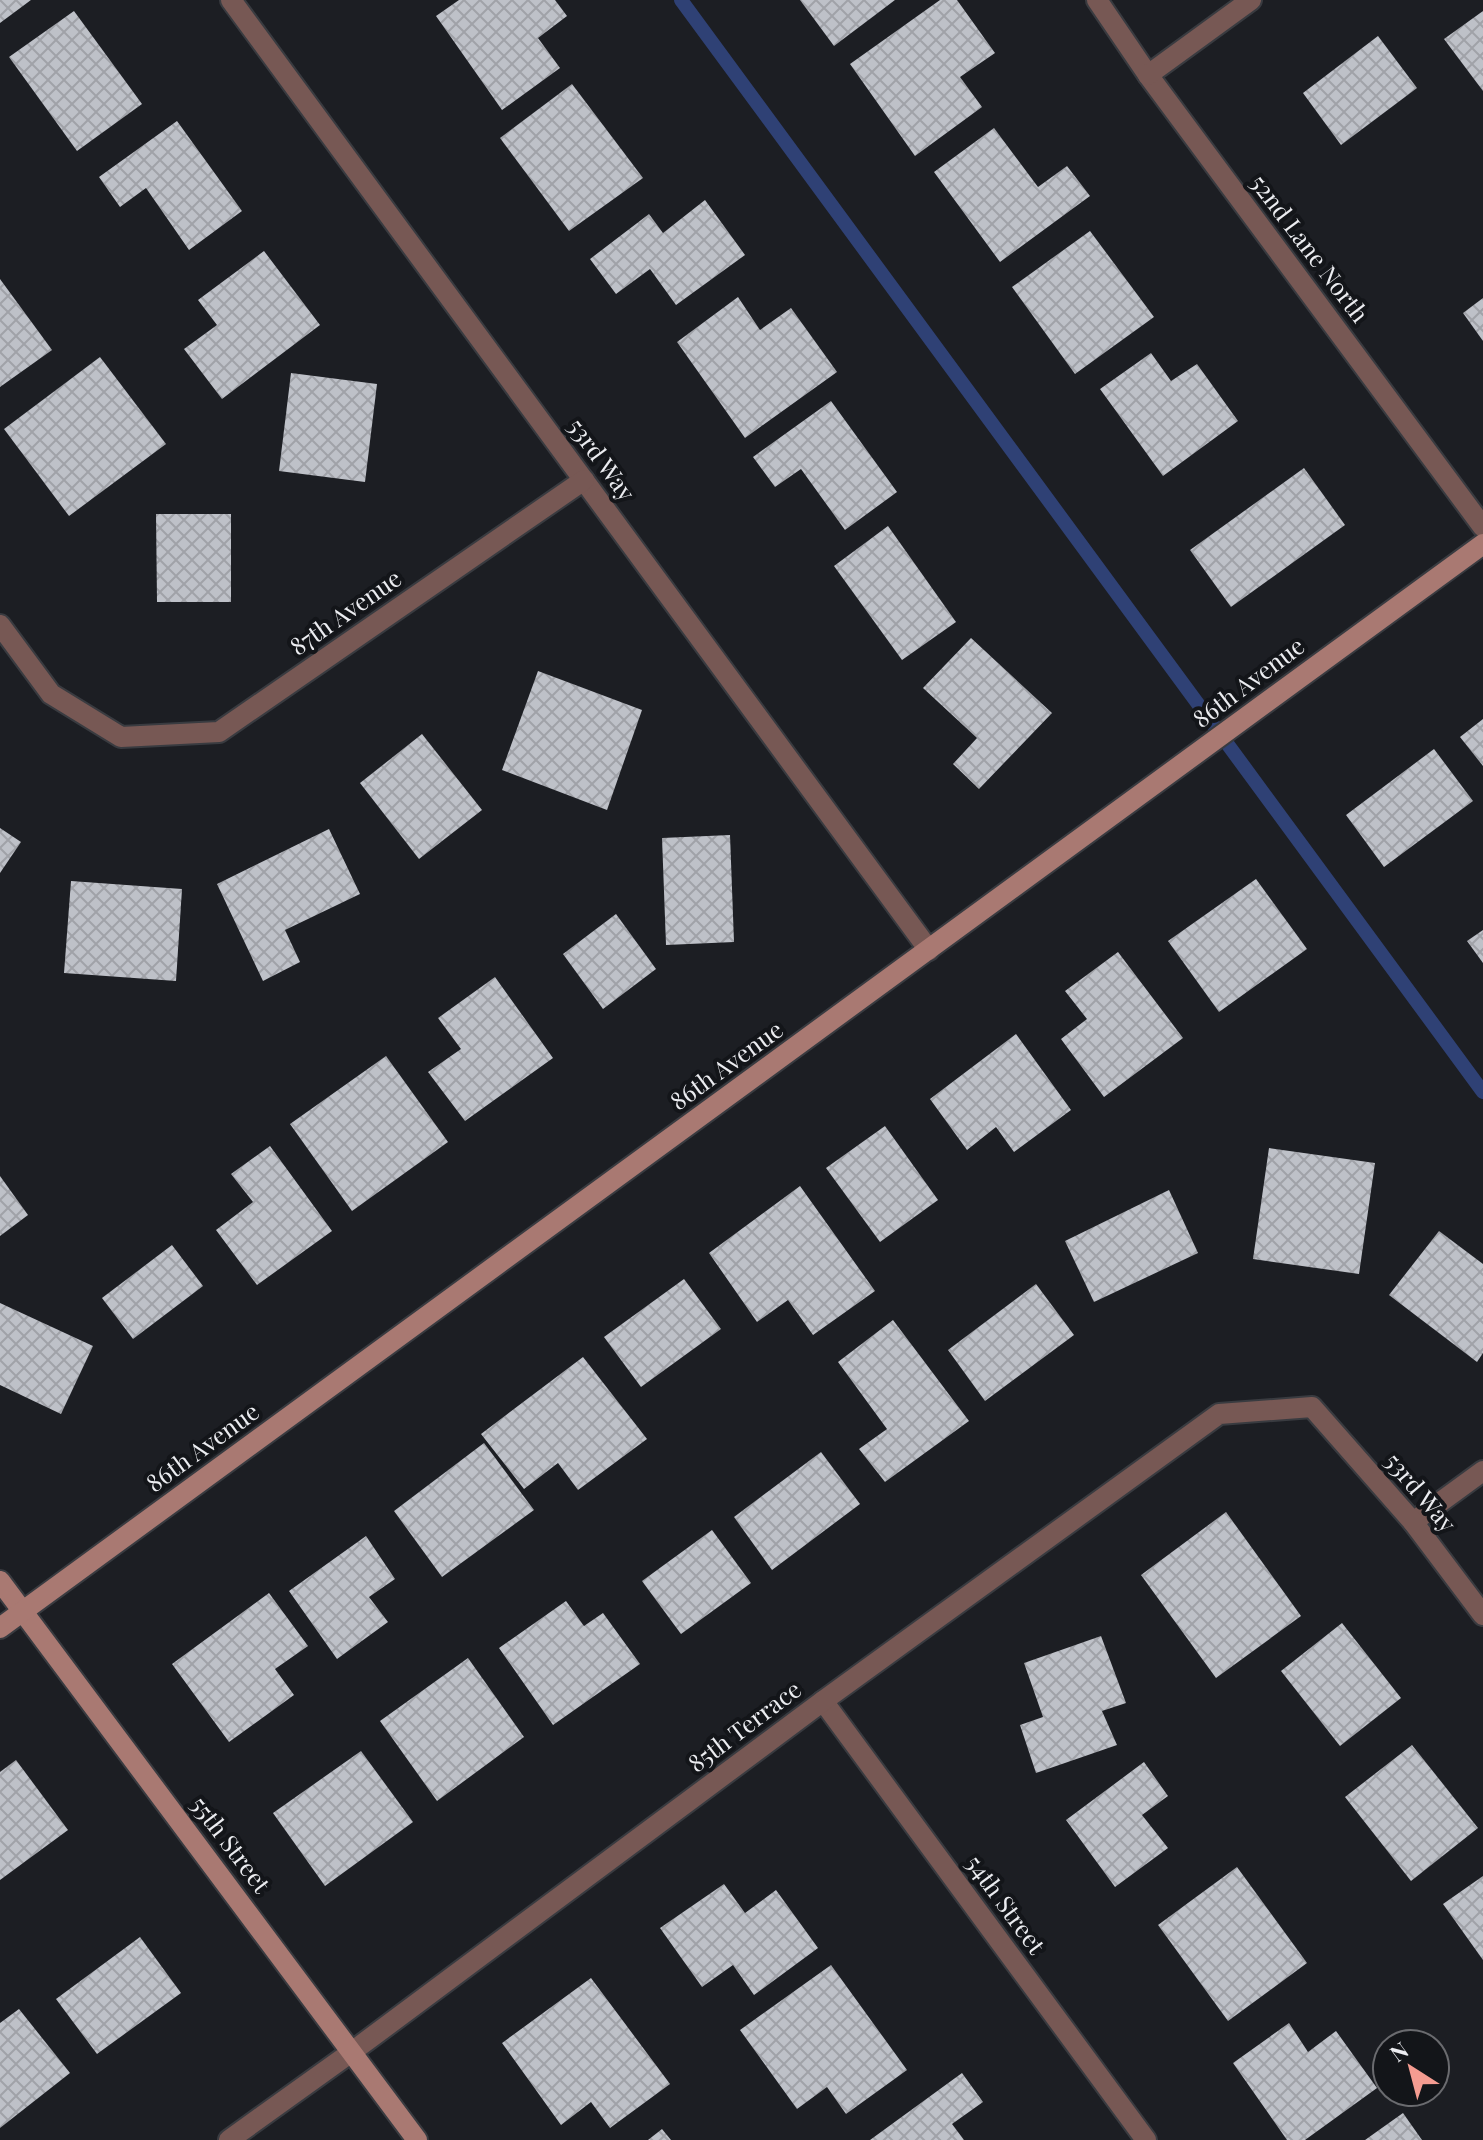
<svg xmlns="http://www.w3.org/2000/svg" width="1483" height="2140" font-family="'Playfair Display',serif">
	<defs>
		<pattern id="building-cross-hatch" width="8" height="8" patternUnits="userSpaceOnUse" patternTransform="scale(2)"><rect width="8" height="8" fill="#bec1c8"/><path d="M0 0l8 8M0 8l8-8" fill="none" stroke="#a0a2a8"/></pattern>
	</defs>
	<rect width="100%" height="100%" fill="#1c1e23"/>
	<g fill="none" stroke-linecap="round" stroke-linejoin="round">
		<path stroke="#2f4175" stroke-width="14" d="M681,0L1483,1092"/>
	</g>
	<g fill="url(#building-cross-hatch)">
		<path d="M0,0H31L0,23Z"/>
		<path d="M459,0H555L567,16L538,38L560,68L502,110L436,16Z"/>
		<path d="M800,0H895L834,46Z"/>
		<path d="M940,0H957L995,53L960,77L982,107L915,156L850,64Z"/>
		<path d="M74,11L142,104L77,151L9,57Z"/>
		<path d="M1483,11V91L1444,39Z"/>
		<path d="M1378,36L1417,88L1341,145L1303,93Z"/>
		<path d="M572,84L643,178L569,231L500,138Z"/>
		<path d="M177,121L242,211L189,250L146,188L120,207L99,177Z"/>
		<path d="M994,128L1038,187L1067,166L1090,196L1000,262L934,172Z"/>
		<path d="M705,200L745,255L676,305L650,269L616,294L590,259L649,214L663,233Z"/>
		<path d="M1090,231L1154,317L1075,374L1012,287Z"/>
		<path d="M264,251L320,325L222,399L184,349L217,325L198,300Z"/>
		<path d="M0,279L52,350L0,387Z"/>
		<path d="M738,297L760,330L791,308L837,372L745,438L677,342Z"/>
		<path d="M1483,298V341L1463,313Z"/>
		<path d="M1151,353L1171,381L1197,364L1238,421L1163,476L1100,389Z"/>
		<path d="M100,357L166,444L69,516L4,429Z"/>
		<path d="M291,373L377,384L365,482L279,471Z"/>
		<path d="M831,401L897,492L845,530L801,469L775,487L753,457Z"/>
		<path d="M1304,468L1345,525L1231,607L1190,550Z"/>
		<path d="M156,514H231V602H157Z"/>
		<path d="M888,526L956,622L902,660L834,566Z"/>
		<path d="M971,638L1052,713L979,789L953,764L977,738L923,688Z"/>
		<path d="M538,671L642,710L607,810L502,770Z"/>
		<path d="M1483,719V766L1460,737Z"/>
		<path d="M422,734L482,810L419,859L360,783Z"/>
		<path d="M1434,749L1473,801L1384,867L1346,815Z"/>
		<path d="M0,828L21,842L0,873Z"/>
		<path d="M329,829L360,894L285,930L300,962L263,981L217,884Z"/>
		<path d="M730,835L734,942L666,945L662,838Z"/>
		<path d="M1256,879L1307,949L1219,1012L1168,941Z"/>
		<path d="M71,881L182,889L176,981L64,973Z"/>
		<path d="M616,914L656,969L603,1009L563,954Z"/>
		<path d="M1483,930V963L1467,941Z"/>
		<path d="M1118,952L1183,1038L1104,1097L1061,1039L1087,1019L1065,991Z"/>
		<path d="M495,977L553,1058L465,1121L428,1072L461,1049L438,1018Z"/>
		<path d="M1016,1034L1071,1110L1014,1152L996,1127L967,1150L930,1099Z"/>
		<path d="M386,1056L448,1142L352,1211L290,1124Z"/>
		<path d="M885,1126L938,1200L880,1242L826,1168Z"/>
		<path d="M270,1146L332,1231L257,1285L216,1230L253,1202L231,1174Z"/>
		<path d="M1269,1148L1375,1163L1359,1274L1253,1259Z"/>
		<path d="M0,1176L28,1215L0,1236Z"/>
		<path d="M800,1186L875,1291L813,1335L788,1300L757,1322L709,1253Z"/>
		<path d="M1169,1190L1198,1253L1094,1302L1065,1241Z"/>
		<path d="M1439,1231L1483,1264V1353L1477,1362L1389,1295Z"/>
		<path d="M172,1245L203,1286L133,1339L102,1298Z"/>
		<path d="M684,1279L721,1329L641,1387L604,1337Z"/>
		<path d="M1036,1284L1074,1335L985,1401L948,1350Z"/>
		<path d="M0,1303L93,1346L61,1414L0,1385Z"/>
		<path d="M893,1320L969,1421L885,1482L859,1449L887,1429L838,1362Z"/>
		<path d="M583,1357L647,1439L578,1490L558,1463L524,1489L481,1434Z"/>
		<path d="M484,1443L534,1510L442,1577L394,1511Z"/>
		<path d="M821,1452L860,1504L772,1570L734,1517Z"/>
		<path d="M1226,1512L1301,1616L1216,1678L1141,1575Z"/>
		<path d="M712,1530L751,1583L681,1634L642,1581Z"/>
		<path d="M366,1536L395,1579L369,1597L388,1622L337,1659L289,1591Z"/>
		<path d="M269,1593L308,1646L275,1669L294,1695L229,1742L172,1664Z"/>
		<path d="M566,1601L584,1626L603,1613L640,1664L553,1725L499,1648Z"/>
		<path d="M1342,1623L1401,1698L1340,1746L1281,1671Z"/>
		<path d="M1101,1636L1126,1703L1102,1711L1117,1745L1036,1773L1020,1725L1043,1717L1024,1663Z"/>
		<path d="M468,1658L524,1737L437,1801L380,1721Z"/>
		<path d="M1412,1745L1478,1828L1411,1881L1345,1797Z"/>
		<path d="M361,1751L413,1822L325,1886L273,1813Z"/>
		<path d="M16,1760L68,1830L0,1880V1772Z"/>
		<path d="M1144,1762L1168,1796L1142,1815L1168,1848L1115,1887L1066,1820Z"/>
		<path d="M1237,1867L1307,1963L1228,2021L1158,1925Z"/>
		<path d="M1483,1876V1960L1443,1904Z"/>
		<path d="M724,1884L745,1913L776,1890L818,1948L754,1995L733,1965L702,1987L660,1928Z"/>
		<path d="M140,1937L181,1993L97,2054L56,1999Z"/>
		<path d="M831,1965L907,2070L846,2114L827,2087L797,2109L740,2030Z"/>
		<path d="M591,1978L670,2084L610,2128L591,2102L561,2125L502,2043Z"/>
		<path d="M19,2009L70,2073L0,2128V2023Z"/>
		<path d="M1289,2023L1308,2052L1336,2031L1377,2088L1305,2140H1287L1233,2063Z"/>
		<path d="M962,2073L983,2102L952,2124L964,2140H870Z"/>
		<path d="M1403,2113L1422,2140H1365Z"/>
		<path d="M662,2129L671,2140H648Z"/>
	</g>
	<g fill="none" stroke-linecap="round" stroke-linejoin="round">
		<defs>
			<g id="street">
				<path d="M231,0L929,950"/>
				<path d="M1097,0L1148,75L1483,527"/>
				<path d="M1148,75L1251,0"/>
				<path d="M0,625L51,694L121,737L219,732L584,480"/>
				<path d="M1413,1522L1483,1471"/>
				<path d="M823,1701L1146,2140"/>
				<path d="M229,2140L353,2051L823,1701L1219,1414L1312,1407L1413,1522L1483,1615"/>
			</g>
			<g id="secondary">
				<path d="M0,1581L417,2140"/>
				<path d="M0,1628L1483,544"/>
			</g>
		</defs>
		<use href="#street" stroke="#393b40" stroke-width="24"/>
		<use href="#secondary" stroke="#393b40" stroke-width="24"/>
		<use href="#street" stroke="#775854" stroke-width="20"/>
		<use href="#secondary" stroke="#a97972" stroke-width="20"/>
	</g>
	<g text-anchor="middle" stroke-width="8" stroke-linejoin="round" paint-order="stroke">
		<g font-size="24" fill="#ecedf1" stroke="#131519">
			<text transform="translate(1309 249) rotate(53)" y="8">52nd Lane North</text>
			<text transform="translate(601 460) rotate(54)" y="8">53rd Way</text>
			<text transform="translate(346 613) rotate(-35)" y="8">87th Avenue</text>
			<text transform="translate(1249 683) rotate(-37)" y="8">86th Avenue</text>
			<text transform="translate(727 1066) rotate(-36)" y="8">86th Avenue</text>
			<text transform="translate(203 1448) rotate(-36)" y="8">86th Avenue</text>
			<text transform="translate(1420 1493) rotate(50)" y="8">53rd Way</text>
			<text transform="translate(745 1727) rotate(-37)" y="8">85th Terrace</text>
			<text transform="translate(230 1845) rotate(53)" y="8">55th Street</text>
			<text transform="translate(1005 1905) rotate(54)" y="8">54th Street</text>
		</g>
	</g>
	<g transform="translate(1411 2068) rotate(324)"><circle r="38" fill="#131519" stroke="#6a6b6f" stroke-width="2"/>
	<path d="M0-6L14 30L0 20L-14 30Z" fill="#f59c91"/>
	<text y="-12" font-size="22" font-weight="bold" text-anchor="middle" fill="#ecedf1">N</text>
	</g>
</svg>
